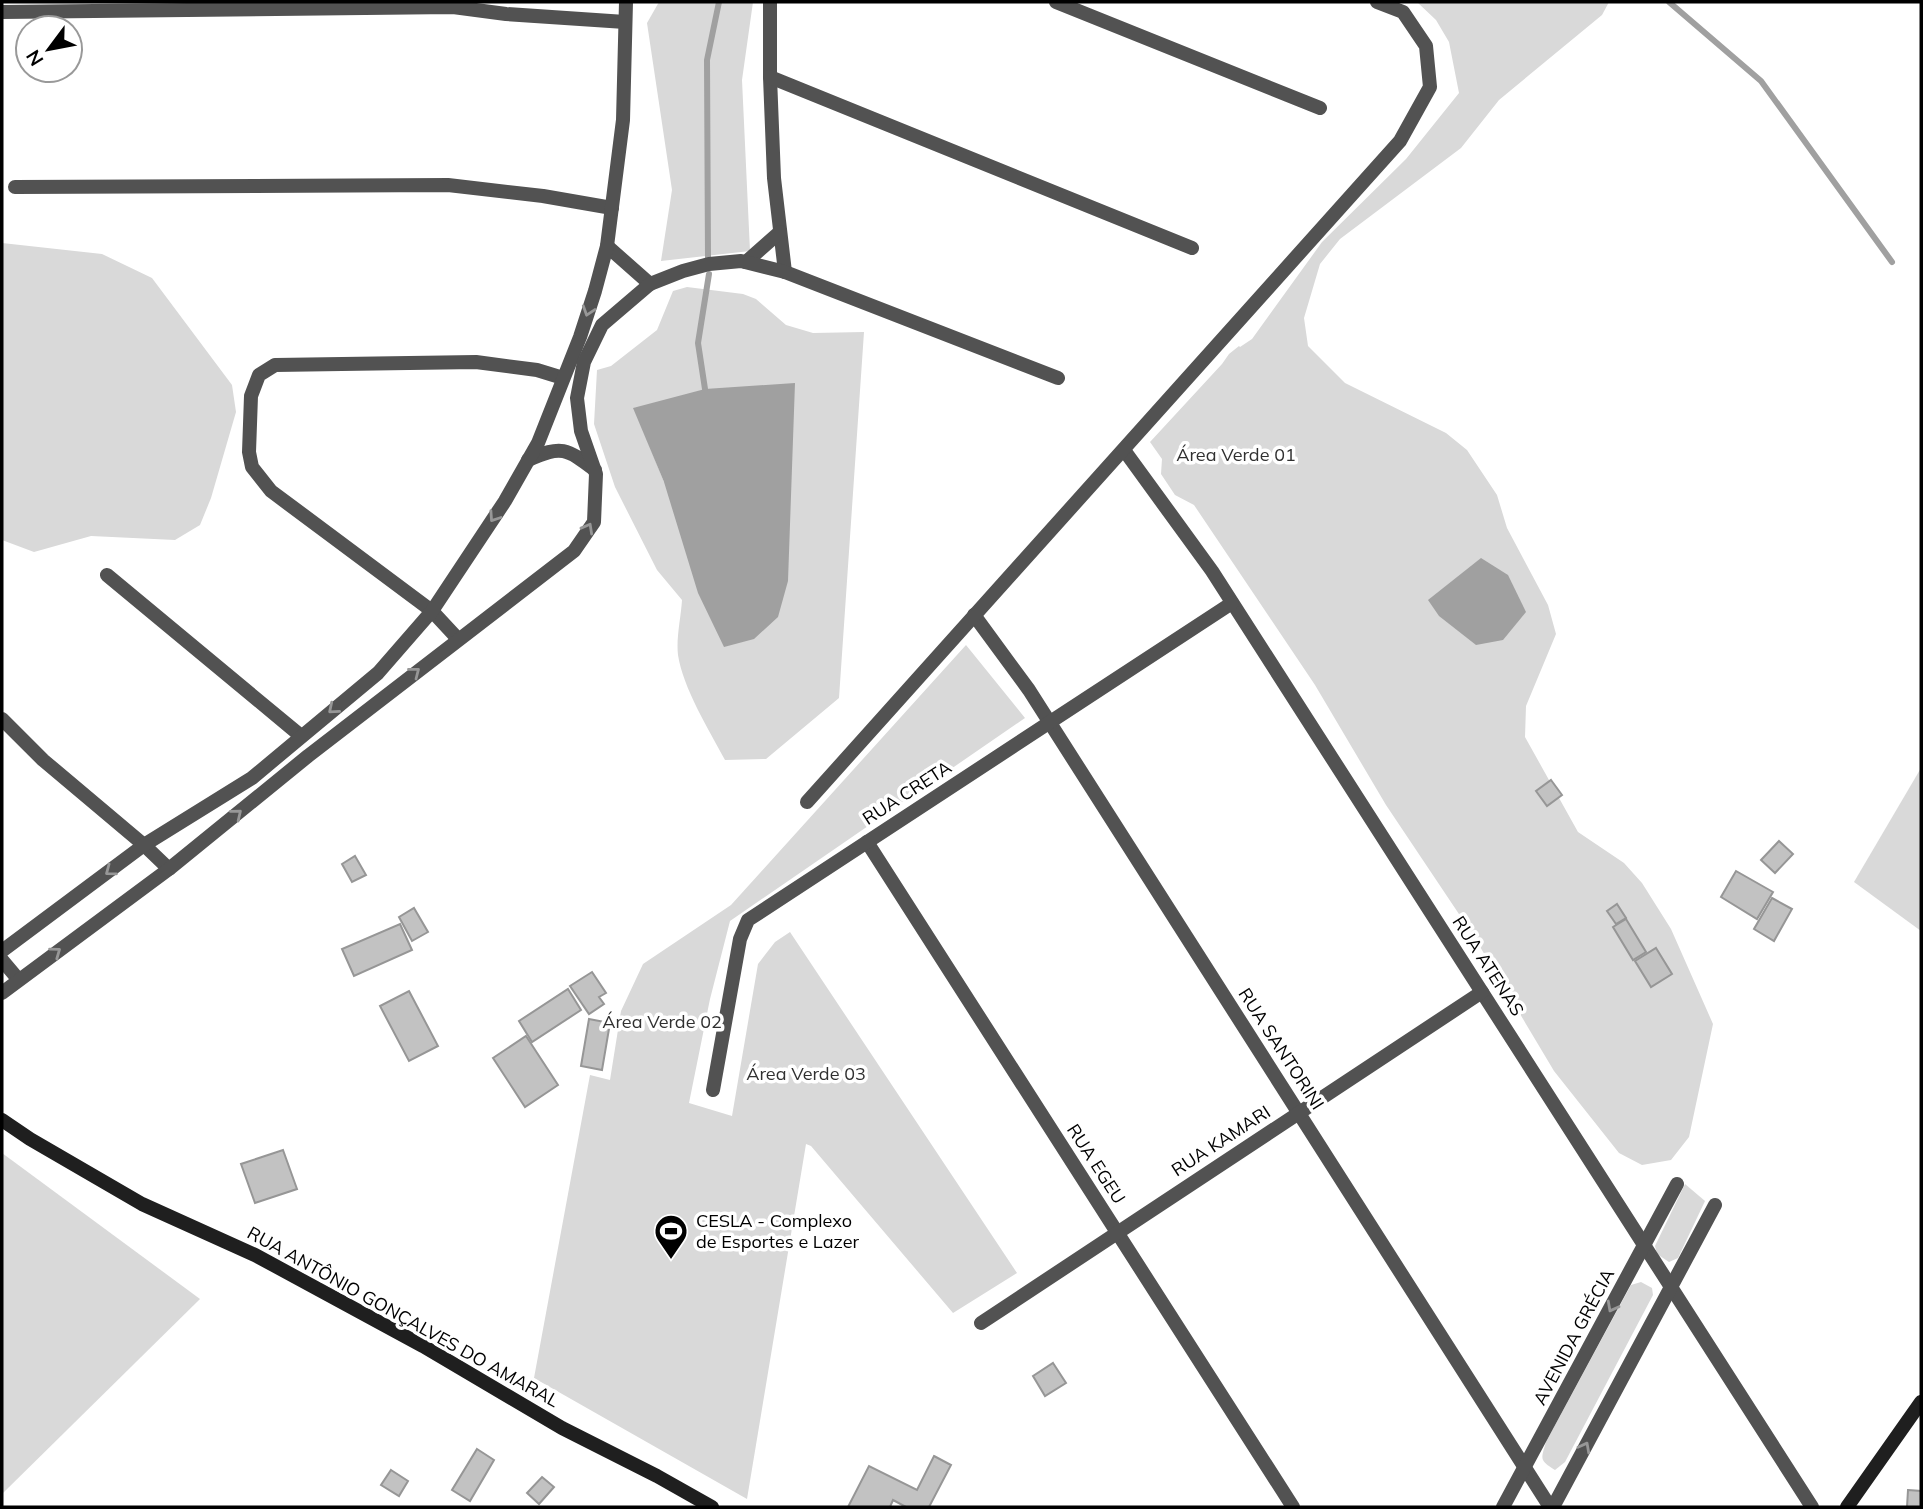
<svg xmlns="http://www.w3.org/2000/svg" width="1923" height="1509" font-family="Mulish,sans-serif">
	<rect width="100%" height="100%" fill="#fff"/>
	<g fill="#d9d9d9" fill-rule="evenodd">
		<path d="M659,2H753L742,80L750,251L661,261L672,190L647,23Z"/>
		<path d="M1417,2H1609L1602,15L1499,100L1461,148L1340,239L1320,264L1304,318L1308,346L1345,383L1446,433L1467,450L1497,495L1507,528L1548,605L1556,634L1526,706L1525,737L1578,832L1624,863L1642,883L1671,929L1713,1024L1689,1137L1671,1160L1642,1165L1619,1153L1554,1071L1473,935L1386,805L1315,685L1194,505L1175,495L1161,474L1162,459L1150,442L1222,364L1229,354L1239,346L1240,347L1252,339L1322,242L1406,159L1459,93L1449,42L1436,20Z"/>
		<path d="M2,243L102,254L152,278L232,385L236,412L211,498L200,525L175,540L91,536L34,552L2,540Z"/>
		<path d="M687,287L743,294L756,299L786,325L813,333L864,332L839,698L766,759L725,760C709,730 683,688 678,655C676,638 681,617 682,600L657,570L615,487L594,424L597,370L611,366L657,330L673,291ZM794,384L664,482L634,408Z"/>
		<path d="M966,645L1025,718L730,921L710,999L689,1103L732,1116L758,964L775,942L790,932L1017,1273L953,1313L811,1146L806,1144L747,1499L534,1378L590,1075L610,1080L621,1011L643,964L731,905Z"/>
		<path d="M1921,768V931L1854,882Z"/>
		<path d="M2,1153L200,1299L2,1494Z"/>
		<path d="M1685,1184L1705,1201L1678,1258L1669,1262L1657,1254L1655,1246Z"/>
		<path d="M1641,1282L1652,1288L1653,1295L1565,1462L1555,1470C1539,1460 1541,1459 1546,1442L1631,1285Z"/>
	</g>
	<g fill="#a0a0a0">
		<path d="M795,383L788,581L778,617L754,639L724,647L698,593L664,482L633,408L705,389Z"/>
		<path d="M1481,558L1508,575L1526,612L1503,640L1476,645L1439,616L1428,600Z"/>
	</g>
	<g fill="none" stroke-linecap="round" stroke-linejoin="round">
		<g stroke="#a0a0a0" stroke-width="6">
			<path d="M1669,2L1761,81L1892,262"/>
			<path d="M708,259L707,60L719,2"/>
			<path d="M705,389L698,343L709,274"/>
		</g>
	</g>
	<g fill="#c2c2c2" stroke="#969696" stroke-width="2">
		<path d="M1551,780L1562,795L1547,806L1536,791Z"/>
		<path d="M1779,841L1793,854L1775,873L1761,860Z"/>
		<path d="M355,856L366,875L352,882L342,864Z"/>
		<path d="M1736,871L1773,892L1757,919L1721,897Z"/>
		<path d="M1772,898L1792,909L1774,941L1754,929Z"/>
		<path d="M1617,904L1626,918L1616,924L1607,911Z"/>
		<path d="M414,908L428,932L412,941L399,917Z"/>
		<path d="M1626,919L1646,952L1633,960L1613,927Z"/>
		<path d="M400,924L412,950L354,976L342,949Z"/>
		<path d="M1656,948L1672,974L1651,987L1635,961Z"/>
		<path d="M592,972L606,993L599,997L604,1004L589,1014L570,986Z"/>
		<path d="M568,989L581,1010L532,1042L519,1021Z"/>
		<path d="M409,991L438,1046L409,1061L380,1006Z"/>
		<path d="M589,1019L610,1023L602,1070L581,1066Z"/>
		<path d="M526,1036L558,1085L525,1107L493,1058Z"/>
		<path d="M283,1150L297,1189L255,1203L241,1164Z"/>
		<path d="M1053,1363L1066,1383L1045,1396L1033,1376Z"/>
		<path d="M477,1449L494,1460L470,1501L452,1490Z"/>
		<path d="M934,1456L951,1465L929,1507H906L893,1500L890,1507H848L869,1466L917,1490Z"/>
		<path d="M391,1470L408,1481L399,1496L381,1485Z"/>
		<path d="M542,1477L554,1487L539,1504L527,1493Z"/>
		<path d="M1908,1490L1921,1491V1507H1907Z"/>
	</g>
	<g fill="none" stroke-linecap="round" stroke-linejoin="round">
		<g stroke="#525252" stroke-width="14">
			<path d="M770,2V77L774,178L785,272"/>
			<path d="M1056,2L1320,108"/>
			<path d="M2,12L453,7L506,14L625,22"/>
			<path d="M770,77L1192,248"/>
			<path d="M15,187L448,185L543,196L612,208"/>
			<path d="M607,246L650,284"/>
			<path d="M746,262L780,232"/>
			<path d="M1124,450L1212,571L1812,1507"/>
			<path d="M528,460C562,445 566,448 595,470"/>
			<path d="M107,575L301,736"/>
			<path d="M974,615L1029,690L1550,1507"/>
			<path d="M458,639L432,611L271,491L252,467L249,452L251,396L259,375L275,365L476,362L537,370L563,378"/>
			<path d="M2,719L43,760L144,845L169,869"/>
			<path d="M807,802L1400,141L1430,87L1426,46L1403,12L1377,2"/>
			<path d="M867,842L1293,1507"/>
			<path d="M2,951L144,845L252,778L378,673L432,611L505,501L538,443L580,337L595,291L607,246L623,120L626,2"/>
			<path d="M2,960L18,979"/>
			<path d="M2,993L169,869L308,756L574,551L594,522L596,474L581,431L577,398L584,362L602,325L650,284L683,271L709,264L741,261L785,272L1058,378"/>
			<path d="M713,1090L740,939L748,920L1232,603"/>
			<path d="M981,1323L1482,992"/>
			<path d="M1503,1507L1677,1184"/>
			<path d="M1553,1507L1715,1205"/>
		</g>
		<g stroke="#1f1f1f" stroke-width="14">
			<path d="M2,1120L30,1139L142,1204L255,1255L423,1346L562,1428L657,1476L712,1507"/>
			<path d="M1847,1507L1921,1402"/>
		</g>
	</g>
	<defs><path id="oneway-chevron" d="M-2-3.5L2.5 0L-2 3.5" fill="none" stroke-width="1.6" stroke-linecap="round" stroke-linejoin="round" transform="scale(1.75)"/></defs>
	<g stroke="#979797">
		<use href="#oneway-chevron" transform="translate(588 311) rotate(108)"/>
		<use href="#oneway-chevron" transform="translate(494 517) rotate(124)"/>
		<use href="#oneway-chevron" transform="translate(588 528) rotate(-61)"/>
		<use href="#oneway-chevron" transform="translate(415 672) rotate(-38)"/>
		<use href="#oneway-chevron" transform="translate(333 709) rotate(140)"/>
		<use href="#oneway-chevron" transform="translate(237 814) rotate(-39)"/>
		<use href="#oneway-chevron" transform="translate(110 871) rotate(143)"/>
		<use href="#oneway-chevron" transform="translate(56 952) rotate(-36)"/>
		<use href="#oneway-chevron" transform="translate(1612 1307) rotate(118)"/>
		<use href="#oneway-chevron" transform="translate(1585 1447) rotate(-62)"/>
	</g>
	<defs>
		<symbol id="stadium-pin" viewBox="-11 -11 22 30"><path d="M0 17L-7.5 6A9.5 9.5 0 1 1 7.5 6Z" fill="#000" stroke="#fff"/><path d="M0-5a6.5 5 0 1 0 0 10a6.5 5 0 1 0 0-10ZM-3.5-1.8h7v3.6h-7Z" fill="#fff"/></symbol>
	</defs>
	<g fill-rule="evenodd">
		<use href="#stadium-pin" x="652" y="1212" width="38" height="52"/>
	</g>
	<g text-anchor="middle" stroke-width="7" stroke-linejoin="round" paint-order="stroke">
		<g font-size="18" fill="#303030" stroke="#fff">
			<text x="1236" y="461">Área Verde 01</text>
			<text x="662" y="1028">Área Verde 02</text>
			<text x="806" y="1080">Área Verde 03</text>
		</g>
		<g font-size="18" fill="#000" stroke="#fff">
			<text transform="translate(907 793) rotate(-33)" y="6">RUA CRETA</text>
			<text transform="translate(1488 966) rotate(57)" y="6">RUA ATENAS</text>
			<text transform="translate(1281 1049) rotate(57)" y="6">RUA SANTORINI</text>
			<text transform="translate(1221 1141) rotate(-33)" y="6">RUA KAMARI</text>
			<text transform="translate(1096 1164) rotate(57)" y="6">RUA EGEU</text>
			<text transform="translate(403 1317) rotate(29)" y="6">RUA ANTÔNIO GONÇALVES DO AMARAL</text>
			<text transform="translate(1574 1337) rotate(-62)" y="6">AVENIDA GRÉCIA</text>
		</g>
		<g font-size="18" fill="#000" stroke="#fff" text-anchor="start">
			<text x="696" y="1227">CESLA - Complexo<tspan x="696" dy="21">de Esportes e Lazer</tspan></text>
		</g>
	</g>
	<rect width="1923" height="1509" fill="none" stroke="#000000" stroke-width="7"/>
	<g transform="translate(49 49) rotate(238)"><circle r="33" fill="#ffffff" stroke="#999999" stroke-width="2"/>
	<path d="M0-5L12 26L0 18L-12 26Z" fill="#000000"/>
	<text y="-10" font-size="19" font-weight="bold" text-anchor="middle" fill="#000000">N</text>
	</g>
</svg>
